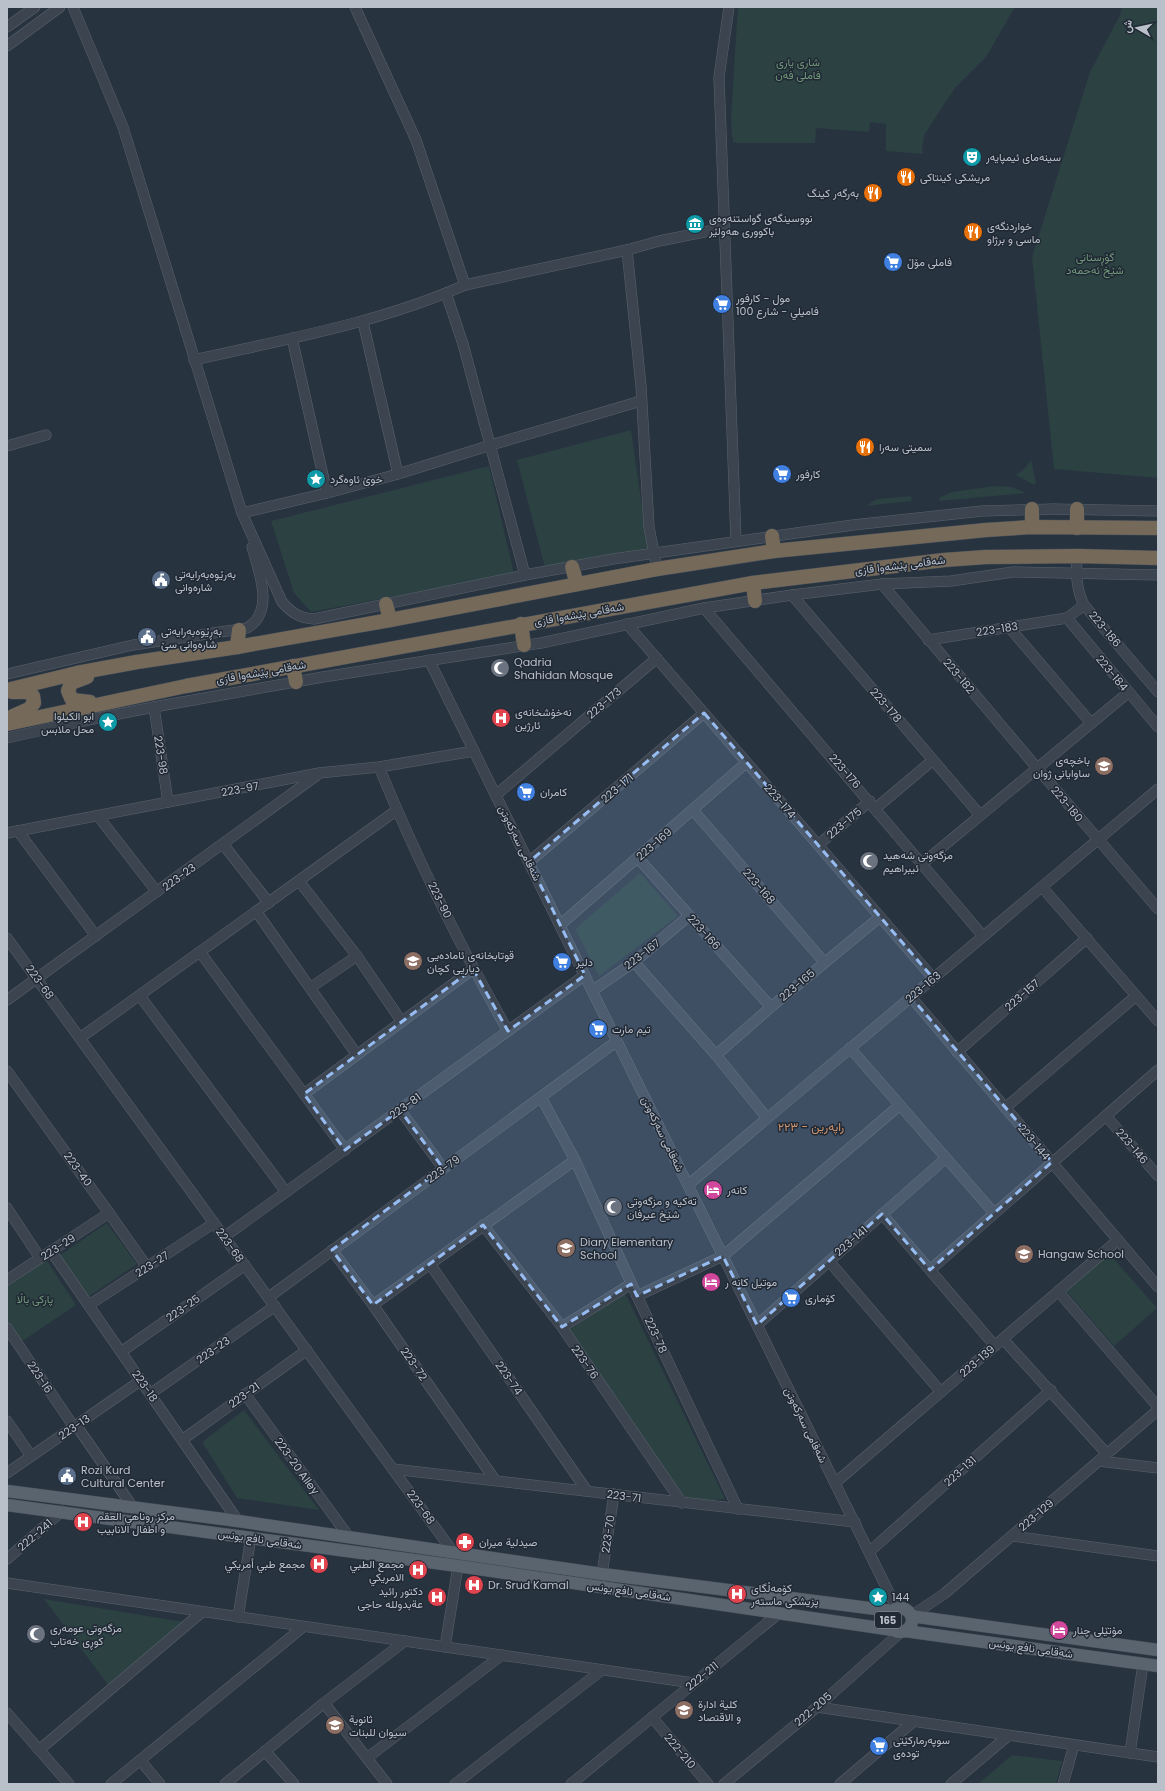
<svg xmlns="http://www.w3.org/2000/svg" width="1165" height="1791" font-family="Poppins,Vazirmatn,sans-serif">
	<rect width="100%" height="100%" fill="#283340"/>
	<g fill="#2b4142">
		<path d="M738,7H1015L986,57L955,88L933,121L925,134L922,147L923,154L886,151V124L870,122L869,132L816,128L815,143H737L733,142V137H732L731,117Z"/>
		<path d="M1122,7H1158V478L1054,469L1032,257L1090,72L1120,15Z"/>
		<path d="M631,430L648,548L545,568L517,460Z"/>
		<path d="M1031,460L1036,482L1034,485L1016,475L1023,470Z"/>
		<path d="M489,466L514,574L311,612L294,593L271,521Z"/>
		<path d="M995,486L1012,487L1026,493L940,501L939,498L952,492Z"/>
		<path d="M911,496L912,501L866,506L877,499Z"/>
		<path d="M640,873L678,916L599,976L575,929Z"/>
		<path d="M107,1223L137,1264L88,1297L60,1255Z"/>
		<path d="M1106,1250L1157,1308L1114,1346L1063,1287Z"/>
		<path d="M45,1258L76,1305L21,1342L7,1322V1284Z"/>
		<path d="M625,1293L725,1499L685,1503L567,1331Z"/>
		<path d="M244,1410L319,1510L237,1498L202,1442Z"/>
		<path d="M44,1599L190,1623L112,1690Z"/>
		<path d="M1012,1755L1062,1761L1056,1784H978Z"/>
	</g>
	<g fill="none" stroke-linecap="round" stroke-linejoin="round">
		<defs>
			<g id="minor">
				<path d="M73,7L123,127L242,513L282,602C292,613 299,618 314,619L525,575L613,559L853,525L982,511L1054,509L1158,511"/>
				<path d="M355,7L416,140L465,285"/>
				<path d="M729,7L719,77L736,541"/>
				<path d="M7,27L35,7"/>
				<path d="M7,46L60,7"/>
				<path d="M627,250L641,386L649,527L657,569"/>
				<path d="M446,293L463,344L525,575"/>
				<path d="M363,322L398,474"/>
				<path d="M292,338L327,493"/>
				<path d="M194,360C286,339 379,323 465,285L627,250L659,241L724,228"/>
				<path d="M7,446L46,435"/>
				<path d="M242,513L327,493L398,474L491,445L641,401"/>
				<path d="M1077,556C1076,573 1076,589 1084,605L1158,692"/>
				<path d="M882,584L1037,768L1158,909"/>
				<path d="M792,595L980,815"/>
				<path d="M704,608L983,936"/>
				<path d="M1067,618L1158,727"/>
				<path d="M627,624L933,978"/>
				<path d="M1009,627L1091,723"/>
				<path d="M928,640L1067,618L1084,605"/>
				<path d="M429,660L897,1609"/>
				<path d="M7,674L133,645L247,628C275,612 259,572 252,547"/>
				<path d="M154,707L168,802"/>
				<path d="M7,738L83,721L154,707L323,677L541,643L704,608L792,595L882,584L951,581L1013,572L1158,575"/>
				<path d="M379,767C416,857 460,946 508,1031"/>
				<path d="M496,795L657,658"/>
				<path d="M876,808L933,760"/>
				<path d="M693,810L824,962"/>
				<path d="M98,816L157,892"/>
				<path d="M18,831L96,936"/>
				<path d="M7,833L319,773L379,767L474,751"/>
				<path d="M223,844L269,903"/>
				<path d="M818,845L870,801"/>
				<path d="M638,858L771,1007"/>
				<path d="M529,862L704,713"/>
				<path d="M923,863L1129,692"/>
				<path d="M299,881L357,956L402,1022"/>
				<path d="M1042,887L1158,1021"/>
				<path d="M256,911L357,1055"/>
				<path d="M560,925L746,763"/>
				<path d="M7,938L453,1552"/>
				<path d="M200,952L345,1150"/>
				<path d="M634,962L716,1055L767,1118"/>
				<path d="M310,988L357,956"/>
				<path d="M592,991L634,962L689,916"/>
				<path d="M140,996L286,1192"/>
				<path d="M911,997L1158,1287"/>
				<path d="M7,1000L316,776"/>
				<path d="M80,1038L397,810"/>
				<path d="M850,1048L994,1213"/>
				<path d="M957,1052L1087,938"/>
				<path d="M716,1055L771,1007L880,917"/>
				<path d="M7,1071L109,1213L147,1267"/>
				<path d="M304,1094L473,969"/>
				<path d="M541,1097L575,1160L637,1296L738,1509"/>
				<path d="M1005,1108L1136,996"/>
				<path d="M400,1110L443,1168"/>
				<path d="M1106,1116L1158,1176"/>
				<path d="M688,1185L1158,789"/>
				<path d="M7,1208L40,1258"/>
				<path d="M882,1214L995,1346"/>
				<path d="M483,1225L562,1327L682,1503"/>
				<path d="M224,1237L585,975"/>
				<path d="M332,1250L373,1305L495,1480"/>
				<path d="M51,1251L238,1521"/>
				<path d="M829,1261L941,1392"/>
				<path d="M430,1264L587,1491"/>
				<path d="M930,1270L1158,1070"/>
				<path d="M7,1280L109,1213"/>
				<path d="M1058,1291L1158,1407"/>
				<path d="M637,1296L723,1256L900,1105"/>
				<path d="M269,1297L617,1041"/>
				<path d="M89,1305L214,1223"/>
				<path d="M373,1305L575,1160"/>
				<path d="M757,1325L946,1158"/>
				<path d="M562,1327L631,1284"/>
				<path d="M7,1328L74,1427"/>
				<path d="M1003,1339L1107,1454"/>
				<path d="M121,1352L245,1265"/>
				<path d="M150,1394L275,1306"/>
				<path d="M245,1394L349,1537"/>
				<path d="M7,1421L31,1456"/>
				<path d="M76,1425L132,1506"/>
				<path d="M182,1440L307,1350"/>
				<path d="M1099,1461L1158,1468"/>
				<path d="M393,1469L855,1522"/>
				<path d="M7,1473L140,1381"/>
				<path d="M835,1483L1118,1240"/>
				<path d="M1012,1536L1158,1556"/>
				<path d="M869,1552L1051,1390"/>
				<path d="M7,1559L62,1511"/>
				<path d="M602,1574L614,1494"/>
				<path d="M7,1583L693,1683"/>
				<path d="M911,1616L944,1594L1158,1410"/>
				<path d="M238,1617L251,1537"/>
				<path d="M445,1647L458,1566"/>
				<path d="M324,1703L387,1784"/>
				<path d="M817,1707L1158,1757"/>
				<path d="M7,1713L69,1784"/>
				<path d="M652,1717L708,1784"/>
				<path d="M39,1750L202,1612"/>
				<path d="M265,1751L294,1784"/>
				<path d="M1130,1753L1143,1664"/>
				<path d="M367,1758L502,1655"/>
				<path d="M140,1760L160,1784"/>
				<path d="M111,1784L303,1627"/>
				<path d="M225,1784L324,1703L405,1641"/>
				<path d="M455,1784L602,1670"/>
				<path d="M571,1784L778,1614"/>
				<path d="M724,1784L817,1707L901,1632"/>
				<path d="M840,1784L914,1721"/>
				<path d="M951,1784L1008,1736"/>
				<path d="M1063,1784L1074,1745"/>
			</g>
			<g id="major">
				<path d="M7,1491L238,1521L602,1574L892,1611"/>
				<path d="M7,1505L458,1566L893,1630"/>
				<circle cx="900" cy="1620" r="12"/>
				<path d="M911,1616L1158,1650"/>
				<path d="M905,1631L1158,1666"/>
			</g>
			<g id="highway">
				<path d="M1032,509V527"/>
				<path d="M1077,509V528"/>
				<path d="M772,536L774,551"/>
				<path d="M572,567L577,584"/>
				<path d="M753,583L755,601"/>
				<path d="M386,604L390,620"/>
				<path d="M521,624L524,645"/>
				<path d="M237,647L239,630"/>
				<path d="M293,666L296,682"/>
				<path d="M87,677L71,683L68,691L72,700L90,702"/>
				<path d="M7,690L77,673L137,662L237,647L390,620L657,569L774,551L986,530L1032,527L1158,528"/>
				<path d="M12,692H28L33,696L34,703L29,709L13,716"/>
				<path d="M7,724L186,686L753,583L944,560L986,557L1077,556L1158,558"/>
			</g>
		</defs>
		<use href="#minor" stroke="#5a626d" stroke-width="11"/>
		<use href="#major" stroke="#49505c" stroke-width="13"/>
		<use href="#highway" stroke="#474f5a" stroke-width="15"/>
		<use href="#minor" stroke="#3c4450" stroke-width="10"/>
		<use href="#major" stroke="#5a646f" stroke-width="12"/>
		<use href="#highway" stroke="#756a59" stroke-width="14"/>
	</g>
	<path fill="#96bcf1" fill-opacity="0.2" stroke="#96bcf1" stroke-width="3" stroke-dasharray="8 5" stroke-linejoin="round" d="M704,713L933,978L911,997L1052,1162L930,1270L882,1214L757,1325L723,1256L637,1296L631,1284L562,1327L483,1225L373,1305L332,1250L443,1168L400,1110L345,1150L304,1094L473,969L508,1031L585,975L529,862Z"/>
	<defs>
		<symbol id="theatre-disc" viewBox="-11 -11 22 22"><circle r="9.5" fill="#0f9aa8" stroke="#212935"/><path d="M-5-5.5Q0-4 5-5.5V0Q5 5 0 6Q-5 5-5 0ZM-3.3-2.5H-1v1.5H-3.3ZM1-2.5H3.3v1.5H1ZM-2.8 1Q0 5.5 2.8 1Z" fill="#fff"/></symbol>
		<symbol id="restaurant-disc" viewBox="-11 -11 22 22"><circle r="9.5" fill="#e8710a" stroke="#212935"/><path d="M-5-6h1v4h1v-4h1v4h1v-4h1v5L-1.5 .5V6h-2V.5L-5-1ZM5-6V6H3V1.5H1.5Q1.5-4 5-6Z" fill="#fff"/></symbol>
		<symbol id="museum-disc" viewBox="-11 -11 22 22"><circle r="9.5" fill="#0f9aa8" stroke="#212935"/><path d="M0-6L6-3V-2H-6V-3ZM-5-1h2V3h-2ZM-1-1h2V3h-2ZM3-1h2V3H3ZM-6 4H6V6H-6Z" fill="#fff"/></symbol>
		<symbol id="supermarket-disc" viewBox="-11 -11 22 22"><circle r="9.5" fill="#3f7fe0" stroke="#212935"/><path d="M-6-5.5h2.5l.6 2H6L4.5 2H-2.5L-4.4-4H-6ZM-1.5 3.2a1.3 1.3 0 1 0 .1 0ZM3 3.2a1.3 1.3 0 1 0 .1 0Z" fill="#fff"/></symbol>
		<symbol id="sight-disc" viewBox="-11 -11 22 22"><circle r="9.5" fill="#0f9aa8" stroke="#212935"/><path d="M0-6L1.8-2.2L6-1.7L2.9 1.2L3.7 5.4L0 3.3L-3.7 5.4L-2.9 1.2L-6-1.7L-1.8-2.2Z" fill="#fff"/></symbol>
		<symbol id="civic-disc" viewBox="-11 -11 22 22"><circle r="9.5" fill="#5c6f8a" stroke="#212935"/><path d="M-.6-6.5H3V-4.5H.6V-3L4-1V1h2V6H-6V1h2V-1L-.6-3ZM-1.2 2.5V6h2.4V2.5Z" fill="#fff"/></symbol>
		<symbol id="mosque-disc" viewBox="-11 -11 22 22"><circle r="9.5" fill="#6b7280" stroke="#212935"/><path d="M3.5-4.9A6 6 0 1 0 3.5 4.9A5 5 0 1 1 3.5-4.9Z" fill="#fff"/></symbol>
		<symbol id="hospital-disc" viewBox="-11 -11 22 22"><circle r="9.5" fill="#e0444e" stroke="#212935"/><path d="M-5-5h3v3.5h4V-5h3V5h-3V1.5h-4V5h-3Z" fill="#fff"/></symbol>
		<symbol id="school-disc" viewBox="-11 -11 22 22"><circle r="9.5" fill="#8d6e63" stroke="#212935"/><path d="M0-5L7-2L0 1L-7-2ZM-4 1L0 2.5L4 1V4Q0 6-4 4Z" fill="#fff"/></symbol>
		<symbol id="hotel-disc" viewBox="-11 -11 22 22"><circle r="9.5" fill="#d1479c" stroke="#212935"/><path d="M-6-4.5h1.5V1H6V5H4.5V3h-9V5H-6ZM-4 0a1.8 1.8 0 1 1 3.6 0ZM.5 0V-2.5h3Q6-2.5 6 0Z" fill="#fff"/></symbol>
		<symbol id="pharmacy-disc" viewBox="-11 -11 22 22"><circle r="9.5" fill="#e0444e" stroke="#212935"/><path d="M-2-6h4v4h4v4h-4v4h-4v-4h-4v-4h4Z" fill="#fff"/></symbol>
		<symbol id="university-disc" viewBox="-11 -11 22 22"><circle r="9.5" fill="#8d6e63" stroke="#212935"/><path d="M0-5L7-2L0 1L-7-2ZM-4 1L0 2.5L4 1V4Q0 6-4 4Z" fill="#fff"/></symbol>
	</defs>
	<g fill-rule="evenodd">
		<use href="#theatre-disc" x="961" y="146" width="22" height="22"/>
		<use href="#restaurant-disc" x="895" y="166" width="22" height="22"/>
		<use href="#restaurant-disc" x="862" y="182" width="22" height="22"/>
		<use href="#museum-disc" x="684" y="213" width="22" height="22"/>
		<use href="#restaurant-disc" x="962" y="221" width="22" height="22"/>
		<use href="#supermarket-disc" x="882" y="251" width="22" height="22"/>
		<use href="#supermarket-disc" x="711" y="293" width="22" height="22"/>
		<use href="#restaurant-disc" x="854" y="436" width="22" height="22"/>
		<use href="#supermarket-disc" x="771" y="463" width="22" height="22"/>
		<use href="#sight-disc" x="305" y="468" width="22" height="22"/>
		<use href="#civic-disc" x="150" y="569" width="22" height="22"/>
		<use href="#civic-disc" x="136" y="626" width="22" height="22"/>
		<use href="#mosque-disc" x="489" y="657" width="22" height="22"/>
		<use href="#hospital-disc" x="490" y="707" width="22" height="22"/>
		<use href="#sight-disc" x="97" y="711" width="22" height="22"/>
		<use href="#school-disc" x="1093" y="755" width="22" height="22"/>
		<use href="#supermarket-disc" x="515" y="781" width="22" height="22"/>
		<use href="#mosque-disc" x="858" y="850" width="22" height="22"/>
		<use href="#school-disc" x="402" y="950" width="22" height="22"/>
		<use href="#supermarket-disc" x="551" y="951" width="22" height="22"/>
		<use href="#supermarket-disc" x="587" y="1018" width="22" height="22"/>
		<use href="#hotel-disc" x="702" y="1179" width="22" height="22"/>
		<use href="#mosque-disc" x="602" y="1196" width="22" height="22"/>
		<use href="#school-disc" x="555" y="1237" width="22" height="22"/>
		<use href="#school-disc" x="1013" y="1243" width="22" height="22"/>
		<use href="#hotel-disc" x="700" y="1271" width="22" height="22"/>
		<use href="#supermarket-disc" x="780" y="1287" width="22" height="22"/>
		<use href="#civic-disc" x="56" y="1465" width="22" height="22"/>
		<use href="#hospital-disc" x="72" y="1511" width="22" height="22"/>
		<use href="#pharmacy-disc" x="454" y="1531" width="22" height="22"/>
		<use href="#hospital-disc" x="308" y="1553" width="22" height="22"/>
		<use href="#hospital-disc" x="407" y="1559" width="22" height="22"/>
		<use href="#hospital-disc" x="463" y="1574" width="22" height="22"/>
		<use href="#hospital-disc" x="726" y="1583" width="22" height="22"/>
		<use href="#hospital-disc" x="426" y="1586" width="22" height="22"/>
		<use href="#sight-disc" x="867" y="1586" width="22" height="22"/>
		<use href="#hotel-disc" x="1048" y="1619" width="22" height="22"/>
		<use href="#mosque-disc" x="25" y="1623" width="22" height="22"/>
		<use href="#university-disc" x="673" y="1699" width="22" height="22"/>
		<use href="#school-disc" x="324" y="1714" width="22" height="22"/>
		<use href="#supermarket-disc" x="868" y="1735" width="22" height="22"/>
	</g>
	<g text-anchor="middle" stroke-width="3" stroke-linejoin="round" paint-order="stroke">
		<rect fill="#212935" stroke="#8b939d" stroke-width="1" x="875" y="1612" width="26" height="16" rx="3"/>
		<g font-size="10" font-weight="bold" fill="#b9c0ca">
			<text x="888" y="1624">165</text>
		</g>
		<g font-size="11" fill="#719979" stroke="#212935">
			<text x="798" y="66">شاری یاری<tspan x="798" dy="13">فاملی فەن</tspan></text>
			<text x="1095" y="261">گۆڕستانی<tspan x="1095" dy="13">شێخ ئەحمەد</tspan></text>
			<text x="35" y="1303">پارکی باڵا</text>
		</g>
		<g font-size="11" fill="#b9c0ca" stroke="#212935" text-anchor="start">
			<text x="986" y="161">سینەمای ئیمپایەر</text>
			<text x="920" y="181">مریشکی کینتاکی</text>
			<text x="859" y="197" text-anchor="end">بەرگەر کینگ</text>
			<text x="709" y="222">نووسینگەی گواستنەوەی<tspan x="709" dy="13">باکووری هەولێر</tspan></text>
			<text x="987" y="230">خواردنگەی<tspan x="987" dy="13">ماسی و برژاو</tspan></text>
			<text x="907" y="266">فاملی مۆڵ</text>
			<text x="736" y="302">مول - كارفور<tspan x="736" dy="13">فاميلي - شارع 100</tspan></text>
			<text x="879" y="451">سمیتی سەرا</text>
			<text x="796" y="478">کارفور</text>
			<text x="330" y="483">خوێ ئاوەگرد</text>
			<text x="175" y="578">بەرێوەبەرایەتی<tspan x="175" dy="13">شارەوانی</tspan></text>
			<text x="161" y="635">بەڕێوەبەرایەتی<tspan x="161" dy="13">شارەوانی سێ</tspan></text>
			<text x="514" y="666">Qadria<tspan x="514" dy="13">Shahidan Mosque</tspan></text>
			<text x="515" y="716">نەخۆشخانەی<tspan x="515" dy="13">ئارژین</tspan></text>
			<text x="94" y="720" text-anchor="end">ابو الكيلوا<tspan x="94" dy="13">محل ملابس</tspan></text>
			<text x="1090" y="764" text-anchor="end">باخچەی<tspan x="1090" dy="13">ساوایانی ژوان</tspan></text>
			<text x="540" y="796">كامران</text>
			<text x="883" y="859">مزگەوتی شەهید<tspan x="883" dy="13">ئیبراهیم</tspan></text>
			<text x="427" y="959">قوتابخانەی ئامادەیی<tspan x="427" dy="13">دیاریی کچان</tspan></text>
			<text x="576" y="966">دلير</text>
			<text x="612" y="1033">تیم مارت</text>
			<text x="727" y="1194">کانەر</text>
			<text x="627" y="1205">تەکیە و مزگەوتی<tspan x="627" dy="13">شێخ عیرفان</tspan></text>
			<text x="580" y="1246">Diary Elementary<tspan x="580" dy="13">School</tspan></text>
			<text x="1038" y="1258">Hangaw School</text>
			<text x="725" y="1286">موتيل كانه ر</text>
			<text x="805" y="1302">كۆماری</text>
			<text x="81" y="1474">Rozi Kurd<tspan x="81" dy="13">Cultural Center</tspan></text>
			<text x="97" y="1520">مركز روناهي العقم<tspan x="97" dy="13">و اطفال الانابيب</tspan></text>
			<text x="479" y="1546">صيدلية ميران</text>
			<text x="305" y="1568" text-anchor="end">مجمع طبي أمریکي</text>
			<text x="404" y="1568" text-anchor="end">مجمع الطبي<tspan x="404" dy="13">الامريكي</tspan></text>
			<text x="488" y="1589">Dr. Srud Kamal</text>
			<text x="751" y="1592">کۆمەڵگای<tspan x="751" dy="13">پزیشکی ماستەر</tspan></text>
			<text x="423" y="1595" text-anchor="end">دكتور رائيد<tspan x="423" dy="13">عةبدولله حاجى</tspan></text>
			<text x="892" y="1601">144</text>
			<text x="50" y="1632">مزگەوتی عومەری<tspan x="50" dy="13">کوڕی خەتاب</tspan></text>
			<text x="1073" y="1634">مۆتێلی چنار</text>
			<text x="698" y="1708">كلية ادارة<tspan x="698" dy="13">و الاقتصاد</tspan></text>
			<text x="349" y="1723">ثانوية<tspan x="349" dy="13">سيوان للبنات</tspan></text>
			<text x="893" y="1744">سوپەرمارکێتی<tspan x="893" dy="13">تودەی</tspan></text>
		</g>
		<g font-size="11" fill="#b9c0ca" stroke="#212935">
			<text transform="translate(900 565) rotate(-7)" y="4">شەقامی پێشەوا قازی</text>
			<text transform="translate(579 614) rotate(-10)" y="4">شەقامی پێشەوا قازی</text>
			<text transform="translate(997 629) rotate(-9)" y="4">223-183</text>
			<text transform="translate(1105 629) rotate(50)" y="4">223-186</text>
			<text transform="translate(261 672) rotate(-10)" y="4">شەقامی پێشەوا قازی</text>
			<text transform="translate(1112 673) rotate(50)" y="4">223-184</text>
			<text transform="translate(959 676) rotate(50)" y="4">223-182</text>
			<text transform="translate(604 703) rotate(-41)" y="4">223-173</text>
			<text transform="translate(886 705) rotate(49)" y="4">223-178</text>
			<text transform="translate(161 755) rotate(81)" y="4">223-98</text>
			<text transform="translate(845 771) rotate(49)" y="4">223-176</text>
			<text transform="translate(617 788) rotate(-41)" y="4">223-171</text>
			<text transform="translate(240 789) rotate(-11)" y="4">223-97</text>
			<text transform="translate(780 801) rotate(49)" y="4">223-174</text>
			<text transform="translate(1067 804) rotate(50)" y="4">223-180</text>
			<text transform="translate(844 823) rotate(-40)" y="4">223-175</text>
			<text transform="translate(520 843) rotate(64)" y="4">شەقامی سەرکەوتن</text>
			<text transform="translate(654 844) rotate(-41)" y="4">223-169</text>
			<text transform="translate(179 877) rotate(-36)" y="4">223-23</text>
			<text transform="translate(759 886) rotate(49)" y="4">223-168</text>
			<text transform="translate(440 900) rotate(64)" y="4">223-90</text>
			<text transform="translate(704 932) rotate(48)" y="4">223-166</text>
			<text transform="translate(642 954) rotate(-38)" y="4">223-167</text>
			<text transform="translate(40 982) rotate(54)" y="4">223-68</text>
			<text transform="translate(797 985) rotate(-40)" y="4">223-165</text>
			<text transform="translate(923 987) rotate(-40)" y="4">223-163</text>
			<text transform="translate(1022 995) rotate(-41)" y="4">223-157</text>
			<text transform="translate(405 1106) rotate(-36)" y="4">223-81</text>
			<text transform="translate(663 1134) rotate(64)" y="4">شەقامی سەرکەوتن</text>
			<text transform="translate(1034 1142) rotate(50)" y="4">223-144</text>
			<text transform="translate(1132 1146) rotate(49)" y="4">223-146</text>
			<text transform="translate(78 1169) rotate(54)" y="4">223-40</text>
			<text transform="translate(443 1169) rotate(-36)" y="4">223-79</text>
			<text transform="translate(851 1241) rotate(-41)" y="4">223-141</text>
			<text transform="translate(230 1245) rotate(54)" y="4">223-68</text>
			<text transform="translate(58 1247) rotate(-33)" y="4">223-29</text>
			<text transform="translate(152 1264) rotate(-33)" y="4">223-27</text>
			<text transform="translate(183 1308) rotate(-35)" y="4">223-25</text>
			<text transform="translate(656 1335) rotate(65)" y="4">223-78</text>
			<text transform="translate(213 1350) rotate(-35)" y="4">223-23</text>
			<text transform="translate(977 1361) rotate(-41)" y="4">223-139</text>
			<text transform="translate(585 1362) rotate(55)" y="4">223-76</text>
			<text transform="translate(414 1364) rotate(55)" y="4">223-72</text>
			<text transform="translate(40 1377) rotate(56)" y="4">223-16</text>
			<text transform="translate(509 1378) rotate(55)" y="4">223-74</text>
			<text transform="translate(145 1386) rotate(55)" y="4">223-18</text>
			<text transform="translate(244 1395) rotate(-36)" y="4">223-21</text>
			<text transform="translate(806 1425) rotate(64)" y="4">شەقامی سەرکەوتن</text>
			<text transform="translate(74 1427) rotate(-34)" y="4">223-13</text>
			<text transform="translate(297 1466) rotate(54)" y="4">223-20 Alley</text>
			<text transform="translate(960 1471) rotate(-42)" y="4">223-131</text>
			<text transform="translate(624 1496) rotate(7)" y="4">223-71</text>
			<text transform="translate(421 1507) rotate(54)" y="4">223-68</text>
			<text transform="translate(1036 1515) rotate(-41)" y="4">223-129</text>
			<text transform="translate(608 1534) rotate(-82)" y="4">223-70</text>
			<text transform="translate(35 1535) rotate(-41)" y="4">222-241</text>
			<text transform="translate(260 1539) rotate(8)" y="4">شەقامی نافع یونس</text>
			<text transform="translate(629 1591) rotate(8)" y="4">شەقامی نافع یونس</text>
			<text transform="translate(1031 1648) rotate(8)" y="4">شەقامی نافع یونس</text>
			<text transform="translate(702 1676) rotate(-39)" y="4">222-211</text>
			<text transform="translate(813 1709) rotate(-41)" y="4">222-205</text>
			<text transform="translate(680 1751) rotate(50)" y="4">222-210</text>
		</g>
		<g font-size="12" fill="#cf966f" stroke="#212935">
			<text x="811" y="1131">راپەرین - ٢٢٣</text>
		</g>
	</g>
	<rect width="1165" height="1791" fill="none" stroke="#b9c0ca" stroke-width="16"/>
	<g transform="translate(1137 28) rotate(279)" stroke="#212935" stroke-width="3" paint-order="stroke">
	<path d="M0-3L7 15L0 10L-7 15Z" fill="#b9c0ca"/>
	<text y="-6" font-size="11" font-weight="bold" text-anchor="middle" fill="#b9c0ca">ش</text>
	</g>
</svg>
